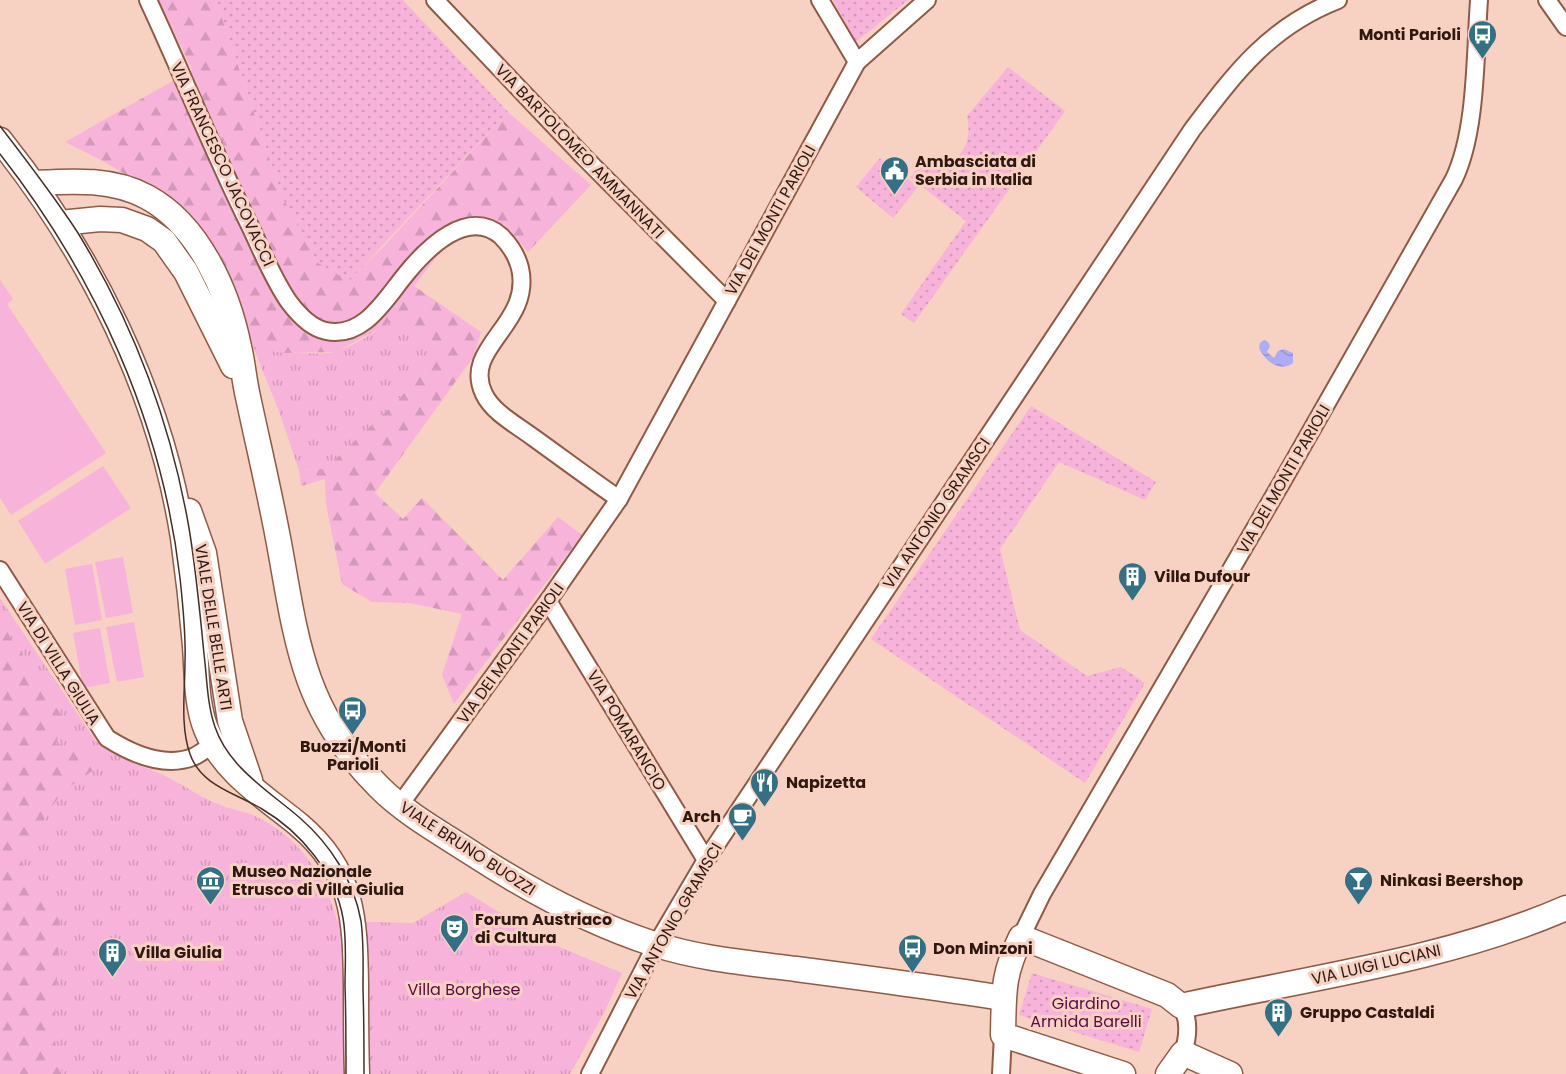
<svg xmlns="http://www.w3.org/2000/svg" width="1566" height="1074" font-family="Poppins,sans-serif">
	<defs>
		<pattern id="grass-tufts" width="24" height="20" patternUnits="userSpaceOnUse" patternTransform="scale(1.5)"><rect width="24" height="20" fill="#f7b3da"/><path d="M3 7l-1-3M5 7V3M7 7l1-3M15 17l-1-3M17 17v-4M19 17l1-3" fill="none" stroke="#d499ba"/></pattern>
		<pattern id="forest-firs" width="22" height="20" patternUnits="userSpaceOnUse" patternTransform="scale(1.5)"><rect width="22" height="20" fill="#f7b3da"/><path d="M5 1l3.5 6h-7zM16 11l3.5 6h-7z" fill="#d499ba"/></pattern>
		<pattern id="garden-dots" width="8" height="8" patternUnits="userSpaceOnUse" patternTransform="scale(1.5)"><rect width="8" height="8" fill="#f7b3da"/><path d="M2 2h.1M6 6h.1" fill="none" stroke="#d499ba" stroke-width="1.8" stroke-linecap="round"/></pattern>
		<pattern id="water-waves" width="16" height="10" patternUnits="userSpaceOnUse" patternTransform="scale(1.5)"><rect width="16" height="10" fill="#acadf6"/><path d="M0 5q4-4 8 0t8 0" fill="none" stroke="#9494d2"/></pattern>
	</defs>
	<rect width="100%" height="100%" fill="#f7d1c2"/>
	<g fill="url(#grass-tufts)">
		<path d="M396,315L436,344L441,351L398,400L325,469L299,470L279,411L254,349C272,351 321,357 337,351C356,345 381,329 396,315Z"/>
		<path d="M0,598L95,740C112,757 137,764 159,773C180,782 199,797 220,805C232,810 244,811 255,816C298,836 326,876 337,921L413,923L466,892L550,943L622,973L605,1011L570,1074H0Z"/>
	</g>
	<g fill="url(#forest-firs)">
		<path d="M159,0H216L283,198L349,280L385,245L508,112L591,185L528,252L505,225L473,218L449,241L414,286L481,332L474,356L375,493L403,519L422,498L503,580L558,517L582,535L454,704L442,675L462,614L409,603L372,602L342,584L326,504L325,479L301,486L299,470L325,469L398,400L440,351L436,344L396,316L384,326L336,352L285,353L254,349L219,264L172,202L101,160L65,142L192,70Z"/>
		<path d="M0,621L63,718L56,744L91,751L95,769L62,792L18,857L60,919L54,1037L62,1074H0Z"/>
	</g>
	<g fill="url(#garden-dots)">
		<path d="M216,0H403L508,112L349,281L318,263L283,198Z"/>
		<path d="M833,0H908L856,42Z"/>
		<path d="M1008,67L1065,111L914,323L901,314L966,221L910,177C914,173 920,166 925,165C930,164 936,165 940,164C965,160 972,138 967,116Z"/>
		<path d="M880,158L905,179L907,178L918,187L893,218L856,187Z"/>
		<path d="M1031,406L1156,482L1145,500L1059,462L1000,549L1020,630L1087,676L1121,667L1145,683L1085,783L871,639Z"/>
		<path d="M1032,973L1152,1009L1139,1052L1019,1015Z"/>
	</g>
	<g fill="#f7b3da">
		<path d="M0,280L13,299L7,304L106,453L11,515L0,498Z"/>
		<path d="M103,466L131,508L45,564L18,521Z"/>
		<path d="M123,557L133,613L106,618L95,562Z"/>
		<path d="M92,564L102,620L75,625L65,569Z"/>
		<path d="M134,622L144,677L117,682L106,627Z"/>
		<path d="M100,628L110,683L83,688L73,633Z"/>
	</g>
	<path fill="url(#water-waves)" d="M1264,340L1268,342L1270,346L1267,352L1274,358L1278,351L1284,349L1293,353V363C1280,373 1265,361 1259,348L1260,343Z"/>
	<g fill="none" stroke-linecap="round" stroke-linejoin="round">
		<defs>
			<g id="street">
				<path d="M148,0C183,75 213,152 250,226C262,251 273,279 289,302C298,314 311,328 326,331C364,339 386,298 406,274C427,248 468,207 501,236C510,245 517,256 520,268C533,325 461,347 484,394C493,413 517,425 534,438C562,458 590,479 619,499"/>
				<path d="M435,0L583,156L727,301"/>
				<path d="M820,0L857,62"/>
				<path d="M1547,0L1566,27"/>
				<path d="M0,570L107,738C132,754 164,768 193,757C200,754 207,748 214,744"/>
				<path d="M548,601L706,860"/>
				<path d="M399,806L548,601L619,499L857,62L927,0"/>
				<path d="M1021,937L1042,894L1282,482L1454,179C1477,131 1475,54 1479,0"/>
				<path d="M1181,1006C1190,1019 1188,1038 1183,1053"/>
				<path d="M590,1074L656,945L706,860L1192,130C1235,73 1269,27 1338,0"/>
				<path d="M1001,1074L1003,1035"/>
			</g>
			<g id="secondary">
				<path d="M0,140C91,254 160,392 183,538C188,574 192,610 195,646C197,673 196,704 206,729C223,772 265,797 299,825C354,871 355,920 356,985C356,1015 356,1044 357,1074"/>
				<path d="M34,183C72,181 112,178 147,197C199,225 228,292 239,347C243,363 244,380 248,397C258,444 269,490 278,538C287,585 293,634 309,679C324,721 348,756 379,787C406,814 441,833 473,854C530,891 589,923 654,944C700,959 748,963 796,969C865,978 934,987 1003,998"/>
				<path d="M60,223L100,219L122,220L147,229L164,241L186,272L233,366"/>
				<path d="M189,511L204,553L230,721L250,780"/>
				<path d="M1123,1074L1003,1035C1004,993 1002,976 1021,937L1167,995L1181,1006C1308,978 1447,960 1566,908"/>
				<path d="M1168,1074L1183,1053L1230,1074"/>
			</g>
		</defs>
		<use href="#street" stroke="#905a44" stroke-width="20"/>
		<use href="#secondary" stroke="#905a44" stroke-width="27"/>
		<use href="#street" stroke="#fff" stroke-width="16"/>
		<use href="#secondary" stroke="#fff" stroke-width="24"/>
		<g stroke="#472f25" stroke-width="1.5">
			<path d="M0,126C27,161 54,196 78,233C133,323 171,424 189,528C196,570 200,612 204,654C207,678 207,704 215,727C229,768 269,791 300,818C330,844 354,881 361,921C364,943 363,967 363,989C364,1018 364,1046 364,1074"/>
			<path d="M0,154C96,277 162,422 180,578C183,606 186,633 185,661C185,691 180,726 190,754C201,786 236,793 262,809C301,832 335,873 343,918C347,940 345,964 345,986C346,1015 346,1045 346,1074"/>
		</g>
	</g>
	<defs>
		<symbol id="bus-pin" viewBox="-11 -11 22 30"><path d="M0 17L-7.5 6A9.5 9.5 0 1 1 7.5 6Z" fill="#317085" stroke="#f7d1c2"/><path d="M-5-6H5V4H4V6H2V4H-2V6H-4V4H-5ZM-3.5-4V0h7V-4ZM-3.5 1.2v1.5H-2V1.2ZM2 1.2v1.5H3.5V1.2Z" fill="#fff"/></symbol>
		<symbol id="civic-pin" viewBox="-11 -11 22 30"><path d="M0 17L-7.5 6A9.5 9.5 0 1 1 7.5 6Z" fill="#317085" stroke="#f7d1c2"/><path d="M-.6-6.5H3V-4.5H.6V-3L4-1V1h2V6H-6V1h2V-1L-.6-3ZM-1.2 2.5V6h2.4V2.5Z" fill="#fff"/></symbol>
		<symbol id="building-pin" viewBox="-11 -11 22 30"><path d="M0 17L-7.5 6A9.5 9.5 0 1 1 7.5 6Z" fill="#317085" stroke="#f7d1c2"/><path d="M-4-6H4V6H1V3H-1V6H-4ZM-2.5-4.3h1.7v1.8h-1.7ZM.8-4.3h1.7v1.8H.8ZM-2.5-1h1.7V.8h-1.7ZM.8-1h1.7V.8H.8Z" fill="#fff"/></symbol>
		<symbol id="restaurant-pin" viewBox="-11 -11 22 30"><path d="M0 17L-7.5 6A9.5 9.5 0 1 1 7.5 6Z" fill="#317085" stroke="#f7d1c2"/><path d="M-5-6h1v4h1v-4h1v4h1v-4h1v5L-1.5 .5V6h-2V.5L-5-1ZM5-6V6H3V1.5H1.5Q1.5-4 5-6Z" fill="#fff"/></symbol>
		<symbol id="cafe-pin" viewBox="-11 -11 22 30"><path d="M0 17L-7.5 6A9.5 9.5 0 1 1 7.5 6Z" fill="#317085" stroke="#f7d1c2"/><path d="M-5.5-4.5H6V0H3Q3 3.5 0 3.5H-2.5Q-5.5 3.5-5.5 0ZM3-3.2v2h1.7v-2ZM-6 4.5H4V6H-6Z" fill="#fff"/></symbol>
		<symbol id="museum-pin" viewBox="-11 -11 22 30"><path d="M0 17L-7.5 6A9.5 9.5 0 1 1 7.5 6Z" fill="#317085" stroke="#f7d1c2"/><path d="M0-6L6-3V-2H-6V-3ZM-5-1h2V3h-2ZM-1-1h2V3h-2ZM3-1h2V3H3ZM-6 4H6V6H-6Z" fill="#fff"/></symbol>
		<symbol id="bar-pin" viewBox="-11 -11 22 30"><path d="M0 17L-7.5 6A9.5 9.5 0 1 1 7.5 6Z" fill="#317085" stroke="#f7d1c2"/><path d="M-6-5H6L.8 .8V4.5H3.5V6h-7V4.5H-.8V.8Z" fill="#fff"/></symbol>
		<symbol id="theatre-pin" viewBox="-11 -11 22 30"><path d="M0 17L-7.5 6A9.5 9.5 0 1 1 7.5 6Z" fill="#317085" stroke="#f7d1c2"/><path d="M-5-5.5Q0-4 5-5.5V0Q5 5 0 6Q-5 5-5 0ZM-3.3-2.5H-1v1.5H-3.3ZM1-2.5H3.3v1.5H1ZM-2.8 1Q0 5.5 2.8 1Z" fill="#fff"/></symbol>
	</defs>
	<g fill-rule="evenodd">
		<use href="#bus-pin" x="1466" y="18" width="33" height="45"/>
		<use href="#civic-pin" x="878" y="154" width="33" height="45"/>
		<use href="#building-pin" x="1116" y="560" width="33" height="45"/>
		<use href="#bus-pin" x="336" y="694" width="33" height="45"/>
		<use href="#restaurant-pin" x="748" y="766" width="33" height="45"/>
		<use href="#cafe-pin" x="726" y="800" width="33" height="45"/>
		<use href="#museum-pin" x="194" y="864" width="33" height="45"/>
		<use href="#bar-pin" x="1342" y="864" width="33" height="45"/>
		<use href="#theatre-pin" x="438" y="912" width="33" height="45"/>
		<use href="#bus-pin" x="896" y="932" width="33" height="45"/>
		<use href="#building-pin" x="96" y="936" width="33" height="45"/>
		<use href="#building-pin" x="1262" y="996" width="33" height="45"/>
	</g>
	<g text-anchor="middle" stroke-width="6" stroke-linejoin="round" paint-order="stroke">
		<g font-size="16" font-weight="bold" fill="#2e180f" stroke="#f7d1c2" text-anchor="start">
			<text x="1461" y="40" text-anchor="end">Monti Parioli</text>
			<text x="915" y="167">Ambasciata di<tspan x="915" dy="18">Serbia in Italia</tspan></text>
			<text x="1154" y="582">Villa Dufour</text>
			<text x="353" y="752" text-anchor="middle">Buozzi/Monti<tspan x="353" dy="18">Parioli</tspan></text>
			<text x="786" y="788">Napizetta</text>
			<text x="721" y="822" text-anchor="end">Arch</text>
			<text x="232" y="877">Museo Nazionale<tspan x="232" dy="18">Etrusco di Villa Giulia</tspan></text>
			<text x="1380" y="886">Ninkasi Beershop</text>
			<text x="475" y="925">Forum Austriaco<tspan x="475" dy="18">di Cultura</tspan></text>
			<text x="933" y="954">Don Minzoni</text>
			<text x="134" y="958">Villa Giulia</text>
			<text x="1300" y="1018">Gruppo Castaldi</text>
		</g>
		<g font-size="16" fill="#2e180f" stroke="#f7d1c2">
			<text transform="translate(580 151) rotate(46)" y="6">VIA BARTOLOMEO AMMANNATI</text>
			<text transform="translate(223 164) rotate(65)" y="6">VIA FRANCESCO JACOVACCI</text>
			<text transform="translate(770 220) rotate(-61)" y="6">VIA DEI MONTI PARIOLI</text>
			<text transform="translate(1283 479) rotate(-60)" y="6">VIA DEI MONTI PARIOLI</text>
			<text transform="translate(936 513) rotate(-56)" y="6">VIA ANTONIO GRAMSCI</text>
			<text transform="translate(214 627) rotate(81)" y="6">VIALE DELLE BELLE ARTI</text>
			<text transform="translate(510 653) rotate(-54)" y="6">VIA DEI MONTI PARIOLI</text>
			<text transform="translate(59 663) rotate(58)" y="6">VIA DI VILLA GIULIA</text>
			<text transform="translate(627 730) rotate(59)" y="6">VIA POMARANCIO</text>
			<text transform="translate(468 848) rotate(33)" y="6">VIALE BRUNO BUOZZI</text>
			<text transform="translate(673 921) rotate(-60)" y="6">VIA ANTONIO GRAMSCI</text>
			<text transform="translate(1376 964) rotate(-13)" y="6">VIA LUIGI LUCIANI</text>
		</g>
		<g font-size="16" fill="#5b0944" stroke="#f7d1c2">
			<text x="464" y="995">Villa Borghese</text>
			<text x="1086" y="1009">Giardino<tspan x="1086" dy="18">Armida Barelli</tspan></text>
		</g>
	</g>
</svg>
